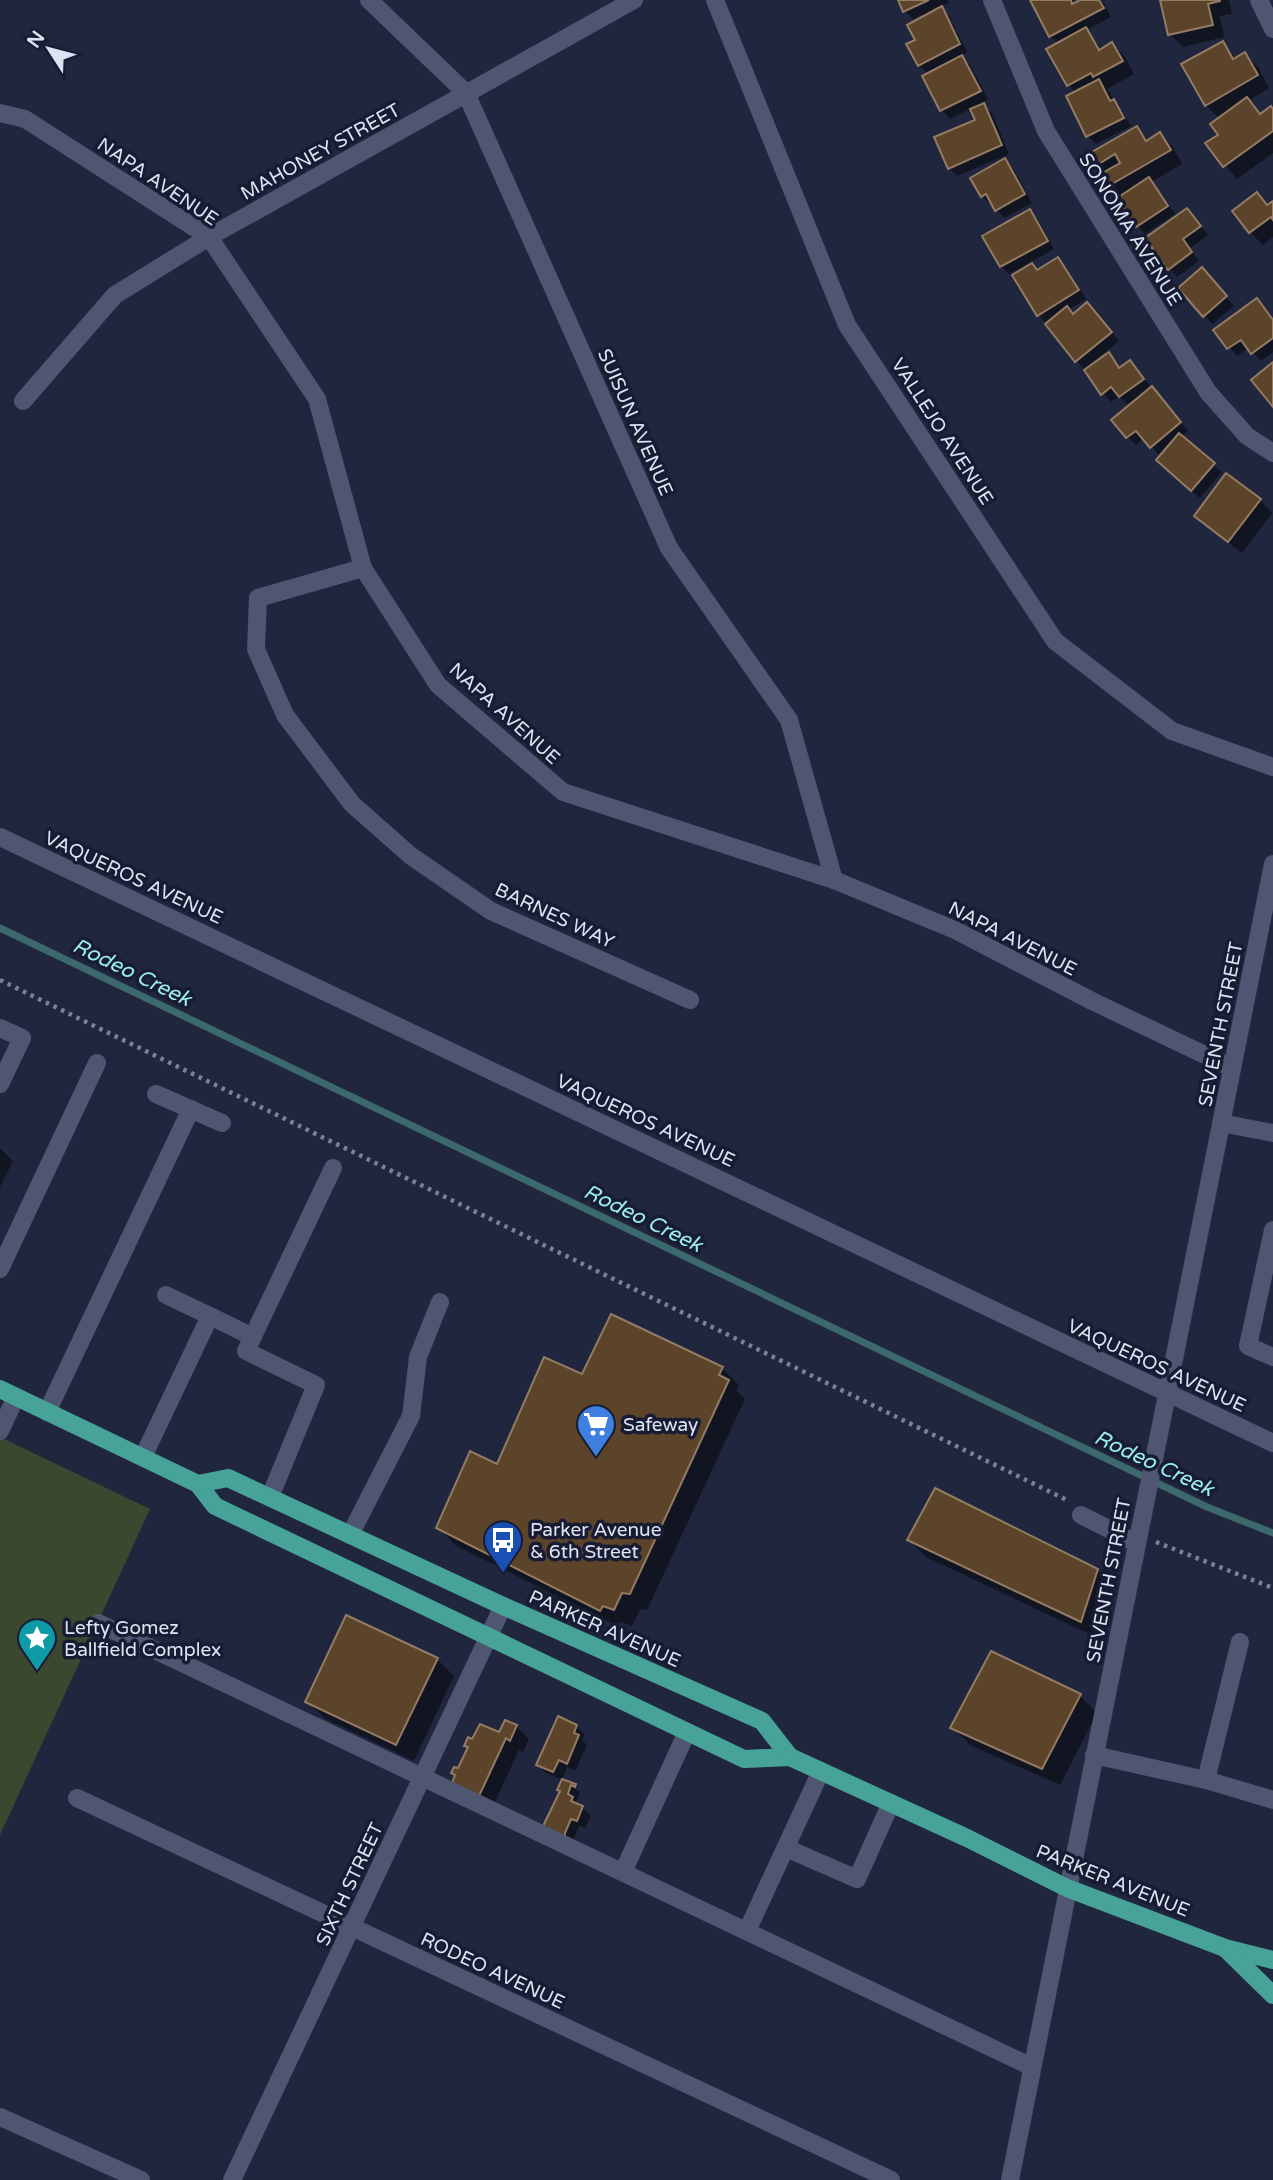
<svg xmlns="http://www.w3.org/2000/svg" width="1273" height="2180" font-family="'Varela Round',sans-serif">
	<rect width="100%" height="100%" fill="#20263e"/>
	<path fill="#3b472f" d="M0,1437L150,1509L0,1835Z"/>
	<g fill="#0007">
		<path d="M900,0H947L949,3L940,7L949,17L967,52L961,56L970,65L988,99L981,103L992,113L1009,154L957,176L949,168L977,121L972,108L950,119L942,110L924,77L928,74L919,65L917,40L923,18L921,15L913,19L905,11Z"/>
		<path d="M1032,0H1073L1075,4L1084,0H1101L1103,2L1111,17L1086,30L1102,50L1112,44L1125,57L1134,74L1107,89L1131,126L1096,144L1088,136L1076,93L1069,85L1049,50L1059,44L1050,36Z"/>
		<path d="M1162,0H1229L1232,14L1220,16L1224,37L1183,47L1170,34Z"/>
		<path d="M1222,43L1237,59L1245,55L1258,67L1269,88L1248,101L1262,115L1273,111V153L1237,179L1208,144L1220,135V119L1206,105Z"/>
		<path d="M1137,128L1150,141L1160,134L1173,147L1182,164L1151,182L1175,214L1145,234L1106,187L1100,177L1107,173L1098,164Z"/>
		<path d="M1005,160L1013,168L1032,203L1004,218L992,203L990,204L982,196Z"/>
		<path d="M1257,194L1269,206L1273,203V237L1263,245L1250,232Z"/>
		<path d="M1187,210L1208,235L1190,248L1199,261L1177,277L1169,269Z"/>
		<path d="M1030,211L1038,220L1054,249L1009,274L1001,266Z"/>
		<path d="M1058,259L1066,267L1086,299L1068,310L1073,315L1087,304L1119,341L1092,363L1094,365L1108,355L1121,369L1130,362L1188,431L1181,437L1222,472L1200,498L1166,469L1161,457L1144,438L1136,445L1128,437L1114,420L1130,406L1119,396L1111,402L1038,314V271Z"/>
		<path d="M1210,278L1234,306L1212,324L1180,288Z"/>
		<path d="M1257,301L1273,320V352L1261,361L1249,348L1237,356L1216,330Z"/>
		<path d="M1260,500L1272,513L1242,553L1209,528L1196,516Z"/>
		<path d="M0,1148L13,1161L0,1187Z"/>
		<path d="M722,1368L739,1385L737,1391L745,1399L647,1610L640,1609L632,1626L620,1622L617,1626L455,1545L438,1527L583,1376Z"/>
		<path d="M909,1540L1097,1570L1114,1587L1098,1638L926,1557Z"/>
		<path d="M437,1659L454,1676L414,1761L324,1718L307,1701Z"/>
		<path d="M1080,1696L1097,1713L1060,1785L970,1745L953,1728Z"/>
		<path d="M506,1722L516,1726L529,1739L523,1752L519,1750L492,1808L467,1796L459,1771L469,1749L466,1745L500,1735Z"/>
		<path d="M576,1726L585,1735L582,1740L587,1745L575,1771L567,1767L562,1780L546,1773L538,1765Z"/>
		<path d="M571,1784L580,1793L576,1802L591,1816L585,1828L579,1826L572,1843L544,1828Z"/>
	</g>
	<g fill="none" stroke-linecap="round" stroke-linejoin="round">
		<path stroke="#3c696b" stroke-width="7" d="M0,928L1207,1507L1273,1533"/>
	</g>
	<g fill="#5c442b" stroke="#947b63" stroke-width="2">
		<path d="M898,0H929L903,12Z"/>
		<path d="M1030,0H1071L1072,4L1080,0H1099L1104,8L1049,37Z"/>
		<path d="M1160,0H1220V1L1208,4L1213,25L1168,35Z"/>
		<path d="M942,6L960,44L918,66L906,44L915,40L907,25Z"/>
		<path d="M1086,27L1099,50L1112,42L1123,61L1093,77L1091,73L1067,86L1046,49Z"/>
		<path d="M1223,41L1233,59L1245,52L1258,75L1205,106L1181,64Z"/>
		<path d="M962,55L981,91L940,111L922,76Z"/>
		<path d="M1099,79L1110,101L1114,99L1124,118L1086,137L1066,96Z"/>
		<path d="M1247,97L1260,114L1271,106L1273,109V131L1223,167L1205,143L1218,135L1210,124Z"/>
		<path d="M984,103L1002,145L948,169L934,137L975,120L970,109Z"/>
		<path d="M1137,126L1146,141L1160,132L1171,150L1105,188L1097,176L1120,163L1115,154L1097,165L1090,153Z"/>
		<path d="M1005,158L1025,194L995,211L986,194L981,197L970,178Z"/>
		<path d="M1149,177L1168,206L1136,227L1117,198Z"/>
		<path d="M1257,192L1267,205L1273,201V220L1271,217L1249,233L1232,211Z"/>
		<path d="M1187,208L1201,226L1183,239L1192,252L1168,270L1145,238Z"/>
		<path d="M1030,209L1048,241L1000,267L982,236Z"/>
		<path d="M1058,257L1079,290L1037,316L1012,275L1032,263L1037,270Z"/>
		<path d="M1202,267L1227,296L1203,317L1178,288Z"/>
		<path d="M1257,298L1273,320V338L1251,354L1241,340L1227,349L1213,330Z"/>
		<path d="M1087,302L1112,332L1075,362L1045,324L1067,306L1073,314Z"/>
		<path d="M1109,352L1119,368L1130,360L1144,379L1119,397L1111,387L1101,395L1084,370Z"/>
		<path d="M1273,362V407L1251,380Z"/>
		<path d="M1152,386L1181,422L1150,448L1136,431L1126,438L1111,420Z"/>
		<path d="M1179,433L1215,463L1191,491L1156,460Z"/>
		<path d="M1226,473L1261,499L1228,542L1194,516Z"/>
		<path d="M611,1314L723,1367L719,1375L729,1380L630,1594L622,1593L614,1610L603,1606L600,1611L436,1528L470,1451L497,1464L544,1357L582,1374Z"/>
		<path d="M935,1488L1098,1569L1081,1622L907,1540Z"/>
		<path d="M346,1615L438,1658L396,1745L305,1702Z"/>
		<path d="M991,1651L1081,1694L1042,1769L950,1728Z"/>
		<path d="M558,1716L577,1725L574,1733L579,1735L567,1764L559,1760L553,1772L536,1765Z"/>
		<path d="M505,1720L517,1725L510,1741L506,1738L479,1796L452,1783L455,1775L451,1773L454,1767L458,1768L468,1747L464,1746L468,1737L472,1739L480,1724L499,1732Z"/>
		<path d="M562,1779L576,1784L575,1787L571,1785L568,1794L573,1797L571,1801L583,1806L577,1821L571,1819L565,1833V1839L542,1828L560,1791L557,1790Z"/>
	</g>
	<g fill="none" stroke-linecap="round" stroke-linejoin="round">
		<g stroke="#7c8296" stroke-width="4.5" stroke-dasharray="3.5 5" stroke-linecap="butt">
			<path d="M0,980L1069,1501"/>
			<path d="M1156,1542L1273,1588"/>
		</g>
		<g stroke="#4f5672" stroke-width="18">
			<path d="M369,0L466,93L669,548L789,720L834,880"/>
			<path d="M715,0L847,325L1055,641L1172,731L1273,767"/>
			<path d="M992,0L1046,131L1208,392L1247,436L1273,453"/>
			<path d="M1259,0L1273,29"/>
			<path d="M0,113L25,119L209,237L317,399L363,568L438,685L563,792L834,880L955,930L1092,1001L1232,1068"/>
			<path d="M23,401L115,295L209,237L634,0"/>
			<path d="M363,568L258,598L256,649L285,715L352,804L411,856L491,911L690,1000"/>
			<path d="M0,837L1273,1443"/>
			<path d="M0,1028L22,1038L0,1084"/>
			<path d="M156,1094L222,1123"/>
			<path d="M1221,1123L1273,1133"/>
			<path d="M1273,1230L1248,1346L1273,1357"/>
			<path d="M0,1269L97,1063"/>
			<path d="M210,1316L253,1337"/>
			<path d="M47,1412L191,1109"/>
			<path d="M0,1431L16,1397"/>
			<path d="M143,1457L210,1316L166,1295"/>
			<path d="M270,1497L316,1385L246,1351L333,1168"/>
			<path d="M1081,1515L1136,1543"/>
			<path d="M350,1535L411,1416L418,1357L440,1302"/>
			<path d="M98,1623L1032,2067"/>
			<path d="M1094,1755L1206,1780L1273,1800"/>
			<path d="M1206,1780L1240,1642"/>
			<path d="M77,1798L891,2180"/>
			<path d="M786,1848L857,1879L891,1803"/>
			<path d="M623,1872L687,1732"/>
			<path d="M747,1931L821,1771"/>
			<path d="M0,2117L141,2180"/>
			<path d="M232,2180L503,1606"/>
			<path d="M1010,2180L1273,864"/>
		</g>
		<g stroke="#47a297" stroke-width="18">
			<path d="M0,1389L198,1484L215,1506L744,1759L790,1757L967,1838L1067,1888L1225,1948L1273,1960"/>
			<path d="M198,1484L228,1478L503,1606L762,1721L790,1757"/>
			<path d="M1225,1948L1273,1995"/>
		</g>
	</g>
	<defs>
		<symbol id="supermarket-pin" viewBox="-11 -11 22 30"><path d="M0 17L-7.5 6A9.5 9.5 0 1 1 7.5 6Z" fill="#3f7fe0" stroke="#171c33"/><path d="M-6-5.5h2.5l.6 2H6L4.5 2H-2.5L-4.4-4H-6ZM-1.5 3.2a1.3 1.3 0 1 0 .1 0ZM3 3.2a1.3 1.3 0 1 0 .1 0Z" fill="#fff"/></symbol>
		<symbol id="bus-pin" viewBox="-11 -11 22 30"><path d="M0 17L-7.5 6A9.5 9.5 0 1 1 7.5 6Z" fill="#1a4fb4" stroke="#171c33"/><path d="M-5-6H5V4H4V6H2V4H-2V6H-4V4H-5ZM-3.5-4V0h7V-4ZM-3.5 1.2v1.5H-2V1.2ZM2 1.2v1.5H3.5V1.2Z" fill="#fff"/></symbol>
		<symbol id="sight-pin" viewBox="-11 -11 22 30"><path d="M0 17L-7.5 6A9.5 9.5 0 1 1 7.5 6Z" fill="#0f9aa8" stroke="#171c33"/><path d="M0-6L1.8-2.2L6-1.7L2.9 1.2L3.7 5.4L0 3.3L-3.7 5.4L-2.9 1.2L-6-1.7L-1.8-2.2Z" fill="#fff"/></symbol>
	</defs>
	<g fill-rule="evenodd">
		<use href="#supermarket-pin" x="574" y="1402" width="44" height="60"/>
		<use href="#bus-pin" x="481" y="1518" width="44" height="60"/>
		<use href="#sight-pin" x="15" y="1616" width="44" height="60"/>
	</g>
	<g text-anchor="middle" stroke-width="7" stroke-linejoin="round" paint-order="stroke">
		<g font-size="19" fill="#dee3f4" stroke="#171c33">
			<text transform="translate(320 151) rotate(-29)" y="7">MAHONEY STREET</text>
			<text transform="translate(158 181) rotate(34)" y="7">NAPA AVENUE</text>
			<text transform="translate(1131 229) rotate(58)" y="7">SONOMA AVENUE</text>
			<text transform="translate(636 422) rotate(66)" y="7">SUISUN AVENUE</text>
			<text transform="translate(943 431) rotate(57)" y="7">VALLEJO AVENUE</text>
			<text transform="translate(505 713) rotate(42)" y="7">NAPA AVENUE</text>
			<text transform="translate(134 877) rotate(25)" y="7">VAQUEROS AVENUE</text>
			<text transform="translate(555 915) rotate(25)" y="7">BARNES WAY</text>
			<text transform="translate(1013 938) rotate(27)" y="7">NAPA AVENUE</text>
			<text transform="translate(1220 1024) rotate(-79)" y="7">SEVENTH STREET</text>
			<text transform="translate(646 1120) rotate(25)" y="7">VAQUEROS AVENUE</text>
			<text transform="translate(1157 1365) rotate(25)" y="7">VAQUEROS AVENUE</text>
			<text transform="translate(1108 1580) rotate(-79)" y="7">SEVENTH STREET</text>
			<text transform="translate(605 1628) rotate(24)" y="7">PARKER AVENUE</text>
			<text transform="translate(1113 1880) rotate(22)" y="7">PARKER AVENUE</text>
			<text transform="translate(349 1884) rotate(-65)" y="7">SIXTH STREET</text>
			<text transform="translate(493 1970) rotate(25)" y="7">RODEO AVENUE</text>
		</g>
		<g font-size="19" fill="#dee3f4" stroke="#171c33" text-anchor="start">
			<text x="623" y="1431">Safeway</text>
			<text x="530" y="1536">Parker Avenue<tspan x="530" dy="22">&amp; 6th Street</tspan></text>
			<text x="64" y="1634">Lefty Gomez<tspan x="64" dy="22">Ballfield Complex</tspan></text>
		</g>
		<g font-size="21" font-style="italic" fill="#99ebef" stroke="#171c33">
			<text transform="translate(132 972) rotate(26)" y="7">Rodeo Creek</text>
			<text transform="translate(643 1218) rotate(26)" y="7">Rodeo Creek</text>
			<text transform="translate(1154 1463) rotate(25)" y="7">Rodeo Creek</text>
		</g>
	</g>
	<g transform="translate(49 49) rotate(306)" stroke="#171c33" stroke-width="5" paint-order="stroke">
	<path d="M0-5L12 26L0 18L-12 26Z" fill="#dee3f4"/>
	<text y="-10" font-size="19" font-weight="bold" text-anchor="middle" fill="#dee3f4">N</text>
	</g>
</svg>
